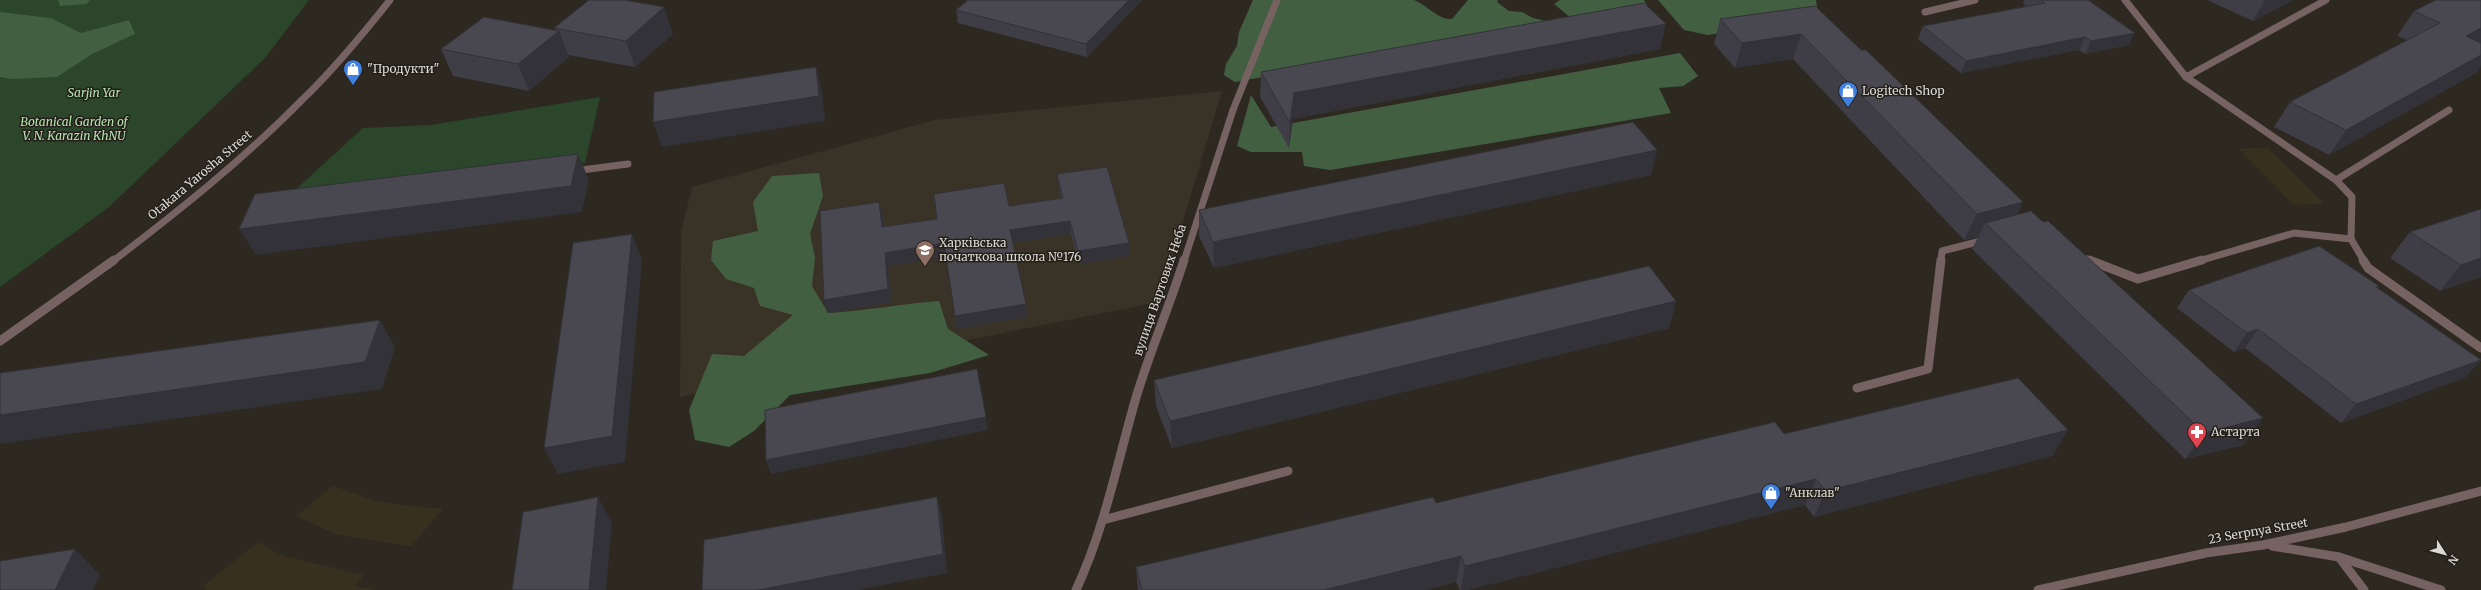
<svg xmlns="http://www.w3.org/2000/svg" width="2481" height="590" font-family="Merriweather,serif">
	<rect width="100%" height="100%" fill="#2d2921"/>
	<path fill="#393226" d="M1222,91L1159,302L680,397L681,232L692,187L935,120Z"/>
	<g fill="#37301f">
		<path d="M2268,148L2324,204L2294,205L2239,149Z"/>
		<path d="M333,486L379,502L443,509L411,546L338,535L296,516Z"/>
		<path d="M258,542L283,556L364,575L355,586L377,590H207L203,586Z"/>
	</g>
	<g fill="#2b462a">
		<path d="M0,0H309L265,58L109,207L0,287Z"/>
		<path d="M600,97L585,163L284,200L363,128L431,125Z"/>
	</g>
	<g fill="#435f42">
		<path d="M58,0H90L86,4L60,6Z"/>
		<path d="M1253,0H1414C1427,5 1438,20 1452,19L1468,0H1498L1497,2L1509,11L1522,12L1533,18L1554,23L1571,18L1554,4L1560,0H1644L1648,7L1235,82L1224,75L1226,64L1237,46L1239,32Z"/>
		<path d="M1658,0H1816L1818,16L1708,35L1684,30Z"/>
		<path d="M0,12L51,18L81,33L129,20L135,34L92,54L57,77L12,79L0,77Z"/>
		<path d="M1680,53L1698,76L1683,86L1659,88L1671,113L1330,170L1304,166L1302,152H1251L1237,146L1251,95L1271,127Z"/>
		<path d="M819,173L823,196L810,234L815,258L812,286L828,313C865,311 901,304 939,301L948,329L989,355L930,373L790,395L754,431L729,447L695,440L689,410L712,354L744,356L793,315L760,306L754,288L726,279L711,260L713,241L758,231L753,202L772,176Z"/>
	</g>
	<g fill="none" stroke-linecap="round" stroke-linejoin="round">
		<g stroke="#766261" stroke-width="7">
			<path d="M2125,0L2186,77L2336,180L2352,197L2351,239L2364,261"/>
			<path d="M1925,12L1975,0"/>
			<path d="M2186,77L2326,0"/>
			<path d="M574,171L628,164"/>
			<path d="M2336,180L2449,110"/>
			<path d="M2081,257L2092,261"/>
			<path d="M1941,261L1942,251L1985,240"/>
			<path d="M2199,261L2294,233L2351,239"/>
		</g>
		<g stroke="#766261" stroke-width="9">
			<path d="M2089,260L2138,279L2202,260"/>
			<path d="M2363,260L2368,268L2481,348"/>
			<path d="M1857,388L1928,369L1941,260"/>
			<path d="M1103,520L1288,471"/>
			<path d="M2339,557L2364,590"/>
		</g>
		<path stroke="#766261" stroke-width="7" d="M1233,110L1277,0"/>
		<path stroke="#766261" stroke-width="7" d="M1184,261L1233,110"/>
		<path stroke="#766261" stroke-width="9" d="M1076,590C1104,530 1117,464 1135,401C1149,353 1169,308 1184,260"/>
		<path stroke="#766261" stroke-width="7" d="M113,261C180,210 245,158 304,98C335,68 363,34 390,0"/>
		<g stroke="#766261" stroke-width="9">
			<path d="M0,341L114,260"/>
			<path d="M2272,546L2339,557L2441,590"/>
			<path d="M2038,590L2206,553L2263,545L2346,527L2481,491"/>
		</g>
	</g>
	<g fill="#3f3d45">
		<path d="M968,0H1142L1087,57L958,23L956,10Z"/>
		<path d="M2024,0H2088L2129,45L2085,54L2079,50L1961,73L1918,39L1923,26L2027,7L2023,3Z"/>
		<path d="M2207,0H2293L2253,21Z"/>
		<path d="M2436,0L2476,73L2329,155L2274,127L2290,102L2407,40L2397,36L2414,11Z"/>
		<path d="M1815,6L1861,50L2023,202L2017,215L2243,445L2185,459L1972,249L1978,237L1964,240L1793,59L1735,68L1714,44L1720,19Z"/>
		<path d="M554,28L673,34L635,67L568,55L569,57L529,91L453,76L441,49L555,30Z"/>
		<path d="M1660,49L1293,119L1289,148L1260,97L1261,72Z"/>
		<path d="M1057,174L1129,243L1130,256L1079,264L1071,234L1013,243L1026,304L1027,317L957,329L955,316L946,257L888,266L892,302L828,313L824,300L883,215L884,227L937,219L1009,206L1061,198L1059,187Z"/>
		<path d="M1651,175L1214,268L1199,236V210Z"/>
		<path d="M2410,232L2481,277L2440,291L2390,258Z"/>
		<path d="M2379,286L2378,288L2481,360L2464,378L2341,423L2245,348L2234,352L2177,308L2189,290Z"/>
		<path d="M1676,301L1669,328L1172,448L1156,406L1154,380Z"/>
		<path d="M2068,430L2052,456L1814,517L1805,505L1467,590H1460L1456,582L1425,590H1138L1136,567L1436,503L1784,434Z"/>
	</g>
	<g fill="#333238">
		<path d="M1129,0H1142L1087,57L1086,44Z"/>
		<path d="M2265,0H2293L2253,21Z"/>
		<path d="M664,7L673,34L635,67L626,41Z"/>
		<path d="M1666,24L1660,49L1293,119L1289,148L1290,123L1294,93Z"/>
		<path d="M2481,28V43L2466,36Z"/>
		<path d="M559,31L569,57L529,91L518,64Z"/>
		<path d="M2135,33L2129,45L2085,54L2091,41Z"/>
		<path d="M1801,34L1793,59L1735,68L1742,43Z"/>
		<path d="M2085,37L2079,50L1961,73L1966,61Z"/>
		<path d="M2481,55V66L2476,73L2329,155L2346,130Z"/>
		<path d="M816,67L822,92L825,121L662,147L653,122Z"/>
		<path d="M1657,150L1651,175L1214,268L1213,242Z"/>
		<path d="M578,154L589,180L582,212L256,255L239,229Z"/>
		<path d="M879,202L883,215L885,240L882,227Z"/>
		<path d="M2023,202L2010,229L1985,223L1978,237L1964,240L1977,214Z"/>
		<path d="M1070,221L1071,234L1012,243L1010,230Z"/>
		<path d="M632,234L642,260L625,462L558,474L544,448Z"/>
		<path d="M944,243L946,257L888,266L892,302L828,313L824,300L885,253Z"/>
		<path d="M1129,243L1130,256L1079,264L1078,251Z"/>
		<path d="M2481,258V277L2440,291L2461,265Z"/>
		<path d="M1676,301L1669,328L1172,448L1170,421Z"/>
		<path d="M1026,304L1027,317L957,329L955,316Z"/>
		<path d="M380,320L395,347L382,389L0,444V415Z"/>
		<path d="M2258,329L2245,348L2234,352L2247,333Z"/>
		<path d="M2481,360L2464,378L2341,423L2356,404Z"/>
		<path d="M977,369L988,430L771,474L766,460Z"/>
		<path d="M2263,418L2243,445L2185,459L2204,433Z"/>
		<path d="M2068,430L2052,456L1814,517L1826,491Z"/>
		<path d="M1816,479L1805,505L1467,590H1461L1465,566Z"/>
		<path d="M598,497L612,523L606,590H589Z"/>
		<path d="M937,497L942,515L947,573L858,590H758Z"/>
		<path d="M75,549L100,575L93,590H55Z"/>
		<path d="M1461,556L1456,582L1425,590H1324Z"/>
	</g>
	<g fill="#494750" stroke="#333238">
		<path d="M589,0H624L664,7L626,41L554,28Z"/>
		<path d="M968,0H1129L1086,44L956,10Z"/>
		<path d="M2041,0H2088L2135,33L2091,41L2085,37L1966,61L1923,26L2045,3Z"/>
		<path d="M2436,0H2481V28L2466,36L2481,43V55L2346,130L2290,102L2440,23L2414,11Z"/>
		<path d="M1644,3L1666,24L1294,93L1290,123L1261,72Z"/>
		<path d="M1815,6L1861,50H1866L2023,202L1977,214L1801,34L1742,43L1720,19Z"/>
		<path d="M484,17L559,31L518,64L441,49Z"/>
		<path d="M816,67L819,96L653,122L654,92Z"/>
		<path d="M1633,122L1657,150L1213,242L1199,210Z"/>
		<path d="M578,154L571,186L239,229L255,194Z"/>
		<path d="M1107,167L1129,243L1078,251L1070,221L1010,230L1026,304L955,316L944,243L885,253L888,289L824,300L820,211L879,202L882,227L937,219L934,194L1004,183L1009,206L1063,198L1057,174Z"/>
		<path d="M2481,209V258L2461,265L2410,232Z"/>
		<path d="M2031,211L2043,222L2048,221L2263,418L2204,433L1985,223Z"/>
		<path d="M632,234L612,436L544,448L573,243Z"/>
		<path d="M2319,246L2379,286L2376,287L2481,360L2356,404L2258,329L2247,333L2189,290Z"/>
		<path d="M1649,266L1676,301L1170,421L1154,380Z"/>
		<path d="M380,320L365,362L0,415V373Z"/>
		<path d="M977,369L986,417L766,460L765,410Z"/>
		<path d="M2018,378L2068,430L1826,491L1816,479L1465,566L1461,556L1324,590H1142L1136,567L1433,497L1436,503L1775,422L1784,434Z"/>
		<path d="M598,497L589,590H512L523,512Z"/>
		<path d="M937,497L943,554L758,590H702L704,540Z"/>
		<path d="M75,549L55,590H0V561Z"/>
	</g>
	<defs>
		<symbol id="shop-pin" viewBox="-11 -11 22 30"><path d="M0 17L-7.5 6A9.5 9.5 0 1 1 7.5 6Z" fill="#3f7fe0" stroke="#231f18"/><path d="M-5-2.5h2.3a2.7 3.5 0 0 1 5.4 0H5L5.5 6h-11ZM-1.5-2.5h3a1.5 2.3 0 0 0-3 0Z" fill="#fff"/></symbol>
		<symbol id="school-pin" viewBox="-11 -11 22 30"><path d="M0 17L-7.5 6A9.5 9.5 0 1 1 7.5 6Z" fill="#8d6e63" stroke="#231f18"/><path d="M0-5L7-2L0 1L-7-2ZM-4 1L0 2.5L4 1V4Q0 6-4 4Z" fill="#fff"/></symbol>
		<symbol id="pharmacy-pin" viewBox="-11 -11 22 30"><path d="M0 17L-7.5 6A9.5 9.5 0 1 1 7.5 6Z" fill="#e0444e" stroke="#231f18"/><path d="M-2-6h4v4h4v4h-4v4h-4v-4h-4v-4h4Z" fill="#fff"/></symbol>
	</defs>
	<g fill-rule="evenodd">
		<use href="#shop-pin" x="342" y="58" width="22" height="30"/>
		<use href="#shop-pin" x="1837" y="80" width="22" height="30"/>
		<use href="#school-pin" x="914" y="239" width="22" height="30"/>
		<use href="#pharmacy-pin" x="2186" y="421" width="22" height="30"/>
		<use href="#shop-pin" x="1760" y="482" width="22" height="30"/>
	</g>
	<g text-anchor="middle" stroke-width="3" stroke-linejoin="round" paint-order="stroke">
		<g font-size="12" fill="#dad8d3" stroke="#231f18" text-anchor="start">
			<text x="367" y="73">"Продукти"</text>
			<text x="1862" y="95">Logitech Shop</text>
			<text x="939" y="247">Харківська<tspan x="939" dy="14">початкова школа №176</tspan></text>
			<text x="2211" y="436">Астарта</text>
			<text x="1785" y="497">"Анклав"</text>
		</g>
		<g font-size="12" font-style="italic" fill="#b3e4b0" stroke="#231f18">
			<text x="94" y="97">Sarjin Yar</text>
			<text x="74" y="126">Botanical Garden of<tspan x="74" dy="14">V. N. Karazin KhNU</tspan></text>
		</g>
		<g font-size="12" fill="#dad8d3" stroke="#231f18">
			<text transform="translate(200 175) rotate(-40)" y="4">Otakara Yarosha Street</text>
			<text transform="translate(1160 290) rotate(-71)" y="4">вулиця Вартових Неба</text>
			<text transform="translate(2258 531) rotate(-10)" y="4">23 Serpnya Street</text>
		</g>
	</g>
	<g transform="translate(2445 554) rotate(126)" stroke="#231f18" stroke-width="3" paint-order="stroke">
	<path d="M0-3L7 15L0 10L-7 15Z" fill="#dad8d3"/>
	<text y="-6" font-size="11" font-weight="bold" text-anchor="middle" fill="#dad8d3">N</text>
	</g>
</svg>
